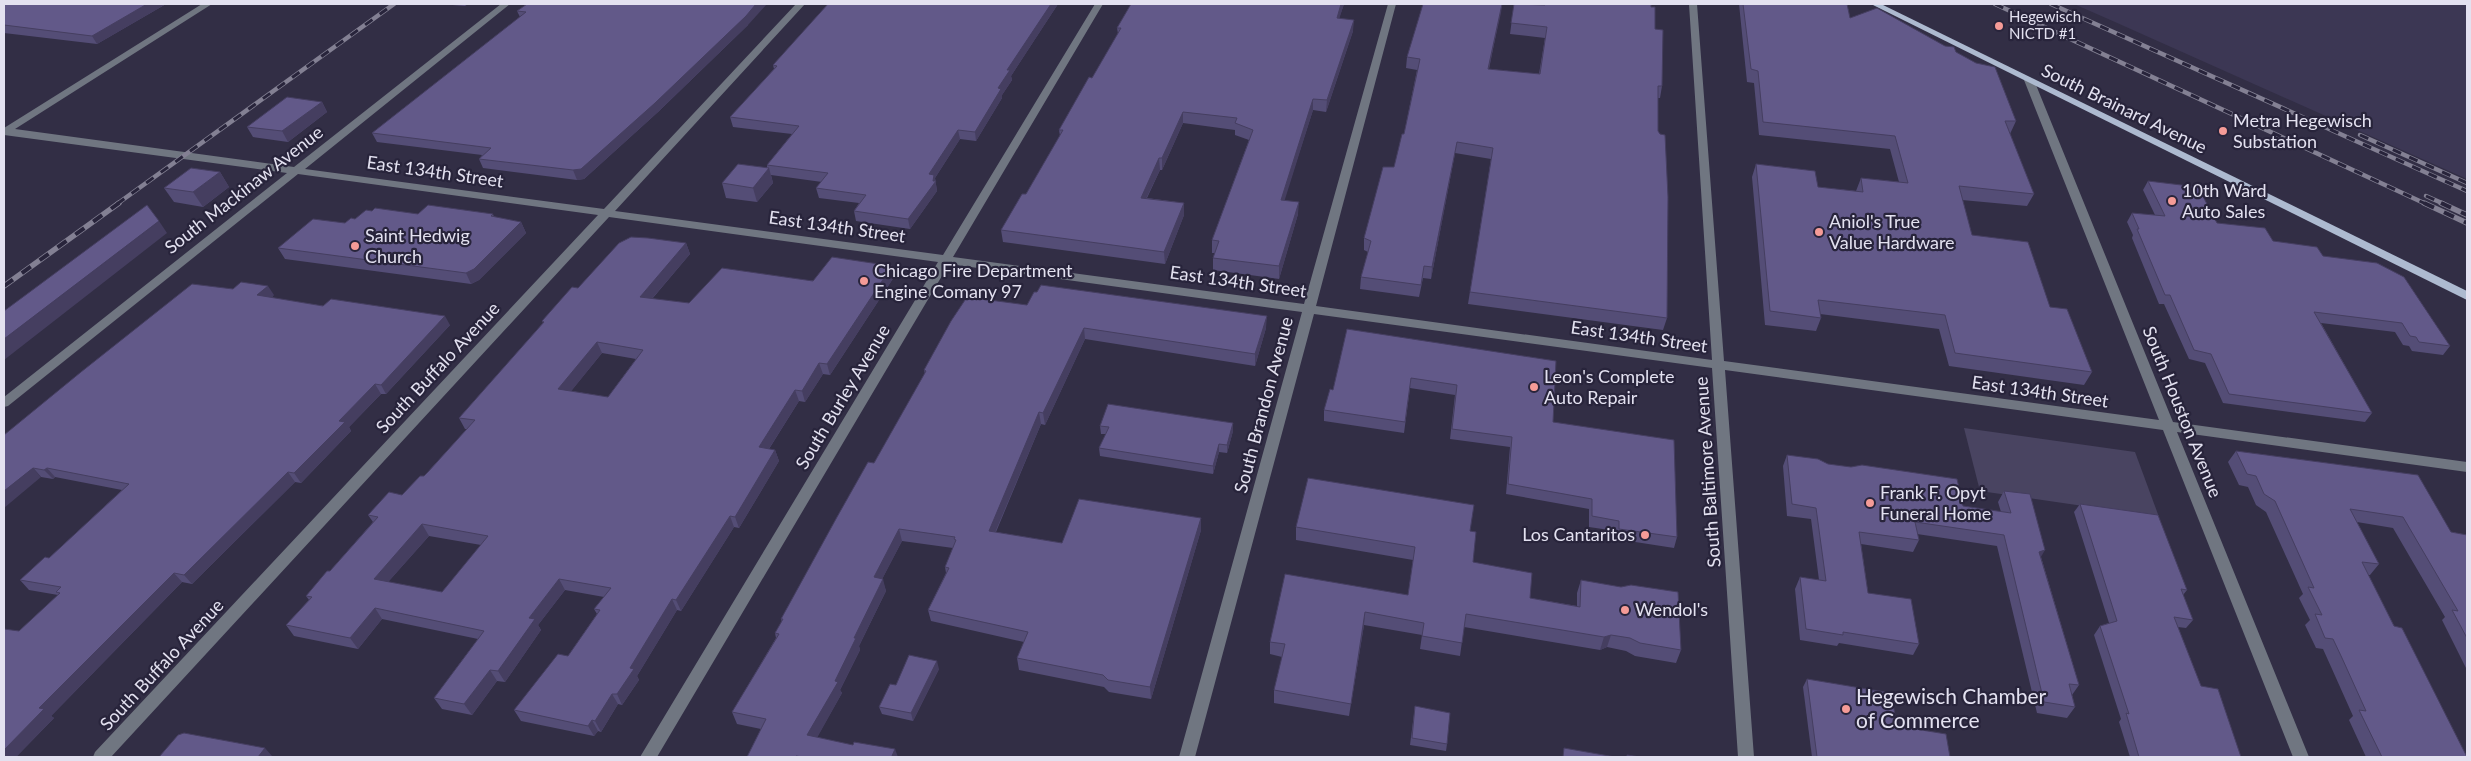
<svg xmlns="http://www.w3.org/2000/svg" width="2471" height="761" font-family="Lato,sans-serif">
	<rect width="100%" height="100%" fill="#322e45"/>
	<path fill="#3c3754" d="M2074,4H2467V179L2115,22Z"/>
	<path fill="#494461" d="M1964,428L2135,452L2159,517L1980,491Z"/>
	<g fill="none" stroke-linecap="round" stroke-linejoin="round">
		<path fill="#707681" fill-rule="evenodd" d="M202,4H212L15,129L294,167L501,4H510L305,169L604,209L796,4H805L615,211L943,255L1095,4H1103L953,257L1304,304L1388,4H1396L1316,306L1712,360L1689,4H1697L1724,361L2159,420L2024,80L2029,77L2034,80L2173,422L2467,462V472L2177,432L2309,757H2293L2163,430L1725,370L1754,757H1738L1712,368L1314,314L1195,757H1179L1302,312L949,264L657,757H640L938,262L609,217L111,757H93L95,752L598,215L298,174L8,406L4,407V397L287,173L4,135V128Z"/>
		<path fill="#adbad0" fill-rule="evenodd" d="M1871,4H1881L2467,291V300Z"/>
		<defs>
			<g id="rail-far1">
				<path d="M1995,4L2426,204"/>
				<path d="M2051,4L2467,191"/>
				<path d="M2360,135L2467,183"/>
				<path d="M2426,196L2444,204"/>
				<path d="M117,204L394,4"/>
			</g>
			<g id="rail">
				<path d="M2424,203L2467,223"/>
				<path d="M2441,203L2467,215"/>
				<path d="M4,286L119,203"/>
			</g>
		</defs>
		<use href="#rail-far1" stroke="#838093" stroke-width="4.5"/>
		<use href="#rail" stroke="#838093" stroke-width="5.5"/>
		<use href="#rail-far1" stroke="#28243b" stroke-width="3" stroke-dasharray="9" stroke-linecap="butt"/>
		<use href="#rail" stroke="#28243b" stroke-width="4" stroke-dasharray="11" stroke-linecap="butt"/>
	</g>
	<g fill="#544d76" fill-rule="evenodd">
		<path d="M4,4H166L97,44L4,33Z"/>
		<path d="M440,4H468L465,6Z"/>
		<path d="M828,4H1058L1011,76L1012,80L1002,95V98L976,141L960,139L935,178L937,191L910,229L856,221L854,211L859,203L819,198L816,188L822,182L771,175L773,183L757,202L726,198L722,183L767,168V165L792,134L733,127L730,117L774,69L773,65Z"/>
		<path d="M1131,4H1344L1339,18L1353,31L1326,112L1313,110L1284,200L1298,214L1279,279L1213,270V258L1215,253H1212V240L1249,140L1235,135V130L1183,123L1162,170H1160L1147,198L1184,203V215L1165,264L1003,242L1001,230L1026,194L1060,136L1059,130L1092,78L1118,34L1117,28Z"/>
		<path d="M1502,4L1489,69L1539,74L1545,38L1510,34L1514,4L1545,5L1651,7L1655,29L1662,86L1660,98H1658V131L1667,318L1663,330L1468,304L1491,159L1455,153L1431,279L1423,278L1419,297L1360,289L1361,277L1368,252L1364,250V238L1394,167L1404,134L1417,70L1406,68L1407,57Z"/>
		<path d="M1739,4H1847L1850,18L1956,52L2016,121L2010,134L2034,194L2027,206L1962,200L1972,235L2050,307L2092,372L2084,385L1949,366L1939,329L1820,314L1821,318L1816,331L1765,325L1752,177L1756,164L1818,187L1856,191L1861,178L1899,182L1890,149L1759,135L1754,83L1747,82Z"/>
		<path d="M517,11L748,25L658,112L584,179L577,180L483,168L479,159L482,155L377,142L372,133L520,17Z"/>
		<path d="M322,102L327,112L288,142L253,137L247,127Z"/>
		<path d="M220,172L229,187L203,207L174,202L164,188Z"/>
		<path d="M2148,181L2217,223L2273,241L2323,256L2450,346L2443,355L2412,351L2409,346L2403,345L2395,332L2321,323L2372,413L2365,422L2223,403L2205,363L2189,359L2164,304H2159L2132,238L2133,235L2127,222L2132,213L2155,215L2143,190Z"/>
		<path d="M418,214H493L494,217L521,222L526,233L479,280L471,284L285,259L278,248L355,219Z"/>
		<path d="M686,243L690,254L652,299L689,303L892,266L894,277L830,375L823,374L805,402L799,401L769,449L775,450L779,461L739,528L734,527L681,611L677,610L637,676L639,680L622,705L618,704L601,732L598,731L594,736L521,721L514,710L568,656L597,614L594,609L604,597L565,590L538,625L541,630L505,682L497,681L472,715L442,709L434,698L478,639L382,619L358,649L294,636L286,625L309,600L306,596L330,571L373,522L368,515L402,495L424,476L467,429H465L459,418L543,323L542,321L578,288ZM602,353L636,359L608,397L571,391ZM429,536L481,545L442,592L388,582Z"/>
		<path d="M274,295L271,298L450,325L386,394H381L349,427L351,431L301,483L295,482L192,584L182,582L51,716L54,718L16,757H4L19,631L58,595L29,590L20,580L49,558L122,490L55,477L53,479L41,477L4,435Z"/>
		<path d="M1027,305L1266,328L1255,366L1085,339L1045,425L1041,424L996,532L1062,543L1201,530L1151,699L1109,692L1104,687L1019,670L1017,658L1024,642L931,621L928,610L946,573L945,567L953,548L902,541L882,579L886,591L859,646L860,650L840,690L842,693L817,737L898,757H747L761,729L737,724L732,712L776,638L775,633L782,622L781,619L874,463L925,374L924,370Z"/>
		<path d="M1347,329L1553,422L1677,537L1674,548L1616,539V531L1589,527V509L1506,494L1510,447L1450,439L1455,395L1410,388L1404,433L1324,421V410L1333,390Z"/>
		<path d="M1233,423V431L1227,453L1219,452L1213,474L1100,456L1099,448L1106,434H1101L1100,426Z"/>
		<path d="M2236,451L2451,532L2467,535V670L2442,620L2445,617L2393,528L2357,522L2379,564L2370,575H2368L2394,626L2467,757H2366L2349,720L2353,716L2332,669L2323,649L2316,648L2305,625L2310,620L2299,598L2303,594L2266,512L2256,505L2248,487L2239,485L2228,462Z"/>
		<path d="M1787,455L1828,464L1963,506L2001,512L1998,502L2004,491L2041,557L2079,685L2072,695L2075,707L2067,718L2037,713L1997,546L1917,534L1919,540L1913,552L1861,544L1868,593L1919,644L1913,655L1839,643L1837,646L1800,640L1795,589L1800,577L1819,580L1811,519L1787,516L1783,466Z"/>
		<path d="M2080,504L2187,590L2183,595L2193,620L2186,628L2178,627L2201,686L2241,757H2130L2119,722L2121,719L2094,635L2100,626L2109,623L2074,512Z"/>
		<path d="M1296,527L1470,531L1473,562L1530,598L1577,606V593L1581,580L1681,650L1676,663L1635,656L1626,651L1607,647L1600,650L1464,627L1460,656L1420,649L1422,635L1364,625L1349,716L1274,703V690L1282,657L1270,654V642L1408,595L1413,560L1296,540Z"/>
		<path d="M939,669L913,721L882,714L879,707L896,685Z"/>
		<path d="M1807,679L1897,726L1950,757H1812L1803,687Z"/>
		<path d="M1415,706L1447,744L1446,751L1410,745Z"/>
	</g>
	<g fill="#453e60">
		<path d="M147,4H166L97,44L92,36Z"/>
		<path d="M756,4H767L748,25L658,112L584,179L577,180L573,170Z"/>
		<path d="M1051,4H1058L1011,76L1012,80L1002,95V98L976,141L975,132L1007,70Z"/>
		<path d="M1341,4H1344L1336,29L1337,18Z"/>
		<path d="M1502,4L1501,13L1486,80L1488,69Z"/>
		<path d="M1354,20L1353,31L1326,112L1327,100Z"/>
		<path d="M1313,99V110L1281,212V200Z"/>
		<path d="M322,102L327,112L288,142L282,131Z"/>
		<path d="M1183,112V123L1162,170V158Z"/>
		<path d="M958,130L960,139L935,178L937,191L910,229L908,219L929,174Z"/>
		<path d="M1457,142L1455,153L1431,279L1432,267Z"/>
		<path d="M1159,158L1160,170L1141,209V198Z"/>
		<path d="M769,168L773,183L757,202L753,188Z"/>
		<path d="M220,172L229,187L203,207L193,192Z"/>
		<path d="M1299,202L1298,214L1279,279V266Z"/>
		<path d="M1184,203V215L1165,264L1164,252Z"/>
		<path d="M159,221L167,233L4,360V339Z"/>
		<path d="M521,222L526,233L479,280L471,284L466,273Z"/>
		<path d="M686,243L690,254L644,308L640,297Z"/>
		<path d="M892,266L894,277L830,375L827,364Z"/>
		<path d="M268,286L274,295L263,305L257,295Z"/>
		<path d="M445,316L450,325L386,394L381,385Z"/>
		<path d="M1267,316L1266,328L1255,366V354Z"/>
		<path d="M1084,328L1085,339L1045,425L1043,413Z"/>
		<path d="M597,342L602,353L564,400L558,389Z"/>
		<path d="M819,363L823,374L805,402L802,391Z"/>
		<path d="M375,384L381,394L349,427L351,431L301,483L294,473L339,421Z"/>
		<path d="M795,390L799,401L763,458L759,447Z"/>
		<path d="M1039,412L1041,424L991,542L989,531Z"/>
		<path d="M1233,423V431L1227,453V445Z"/>
		<path d="M1219,444V452L1213,474V466Z"/>
		<path d="M775,450L779,461L739,528L735,517Z"/>
		<path d="M33,468L41,477L4,508V491Z"/>
		<path d="M47,468L55,477L53,479L44,470Z"/>
		<path d="M288,472L295,482L192,584L184,575Z"/>
		<path d="M730,516L734,527L681,611L676,600Z"/>
		<path d="M1201,518V530L1151,699L1150,687Z"/>
		<path d="M422,524L429,536L381,590L374,579Z"/>
		<path d="M899,529L902,541L877,589L874,577Z"/>
		<path d="M2045,550L2038,562L2039,552Z"/>
		<path d="M174,573L182,582L51,716L54,718L16,757H4V750L39,708Z"/>
		<path d="M559,579L565,590L538,625L541,630L505,682L498,671L529,618Z"/>
		<path d="M883,579L886,591L859,646L860,650L840,690L842,693L812,747L807,735L854,638Z"/>
		<path d="M672,599L677,610L637,676L639,680L622,705L617,694L630,668Z"/>
		<path d="M375,608L382,619L358,649L350,638Z"/>
		<path d="M1365,612L1364,625L1349,716L1351,704Z"/>
		<path d="M1611,635L1607,647L1600,650L1604,637Z"/>
		<path d="M937,661L939,669L913,721L911,713Z"/>
		<path d="M490,670L497,681L472,715L464,704Z"/>
		<path d="M612,694L618,704L601,732L595,721Z"/>
		<path d="M592,720L598,731L594,736L588,726Z"/>
		<path d="M265,748L272,756L271,757H258Z"/>
		<path d="M895,749L898,757L892,756Z"/>
	</g>
	<g fill="#625989" stroke="#453e60" fill-rule="evenodd">
		<path d="M4,4H147L92,36L4,25Z"/>
		<path d="M527,4H756L746,16L655,103L581,169L573,170L479,159L491,148L372,133L526,12L517,11Z"/>
		<path d="M828,4H1051L1007,70H1010L998,88L1001,89L975,132L958,130L929,174L934,175L933,181H936L908,219L854,211L866,195L816,188L828,173L767,165L799,126L730,117L777,66L773,65Z"/>
		<path d="M1131,4H1341L1337,18L1354,20L1327,100L1313,99L1281,200L1299,202L1279,266L1213,258L1219,241L1212,240L1253,130L1235,123L1237,118L1183,112L1162,158H1159L1141,198L1184,203L1164,252L1001,230L1022,194H1026L1063,130H1059L1089,77L1092,78L1121,28H1117Z"/>
		<path d="M1423,4H1502L1488,69L1540,74L1547,27L1511,23L1514,4L1545,5V4H1651V7H1655V29L1663,30L1662,86H1658V131L1660,134L1665,135L1668,197L1667,318L1470,292L1493,148L1457,142L1432,267L1424,266L1421,285L1361,277L1371,241L1364,238L1383,167H1394L1402,134H1404L1420,59L1407,57Z"/>
		<path d="M1743,4H1847L1850,18L1877,8L1945,46L1954,47L1956,52L1976,63L1995,67L2016,121H2005L2034,194L1959,186L1972,235L2028,242L2050,307L2067,309L2092,372L1955,353L1945,315L1818,300L1821,318L1770,311L1756,164L1815,171L1818,187L1863,192L1861,178L1908,183L1895,136L1763,122L1758,71L1751,69Z"/>
		<path d="M287,97L322,102L282,131L247,127Z"/>
		<path d="M738,164L769,168L753,188L722,183Z"/>
		<path d="M191,168L220,172L193,192L164,188Z"/>
		<path d="M2148,181L2198,187L2217,223L2265,228L2273,241L2317,247L2323,256L2377,263L2404,277L2450,346L2419,342L2416,337L2410,336L2402,323L2314,312L2372,413L2229,394L2211,354L2194,350L2170,295H2165L2137,229H2139L2132,213L2165,216Z"/>
		<path d="M147,205L159,221L4,339V311L27,294Z"/>
		<path d="M428,205L493,214L491,216L521,222L474,269L466,273L278,248L313,219L345,223L351,218L355,219L366,210L372,211L375,208L418,214Z"/>
		<path d="M631,237L648,238L686,243L640,297L689,303L722,268L813,281L832,257L892,266L827,364L819,363L802,391L795,390L759,447L775,450L735,517L730,516L676,600L672,599L630,668L634,669L617,694H612L595,721L592,720L588,726L514,710L558,654L568,656L600,610L594,609L611,588L559,579L529,618L535,619L498,671L490,670L464,704L434,698L484,631L375,608L350,638L286,625L312,597L306,596L327,571H330L378,517L368,515L389,492L402,495L420,476H424L428,472L475,420L459,418L544,322L542,321L572,287L578,288L619,243ZM597,342L643,350L608,397L558,389ZM422,524L488,536L442,592L374,579Z"/>
		<path d="M241,282L268,286L257,295L323,306L331,299L445,316L381,385L375,384L339,421L345,422L294,473L288,472L184,575L174,573L39,708L44,709L4,750V629L19,631L60,593L56,592L61,587L20,580L45,557L49,558L129,484L47,468L44,470L33,468L4,491V435L81,372L192,284L233,289Z"/>
		<path d="M1041,285L1267,316L1255,354L1084,328L1043,413L1039,412L989,531L1062,543L1079,499L1201,518L1150,687L1108,680L1103,675L1017,658L1028,632L928,610L949,568L945,567L956,540L954,539L955,537L899,529L874,577L883,579L854,638H856L835,681L838,682L807,735L853,745L854,742L895,749L892,756L897,757H802L796,756V757H747L766,719L732,712L779,634L775,633L783,619H781L837,517L868,462L874,463L926,371L924,370L951,321L967,297L1027,305L1034,292H1037Z"/>
		<path d="M1347,329L1556,361L1553,422L1674,440L1677,537L1619,529V521L1592,516V499L1508,484L1512,437L1452,429L1457,385L1411,378L1405,422L1324,410L1330,389L1333,390Z"/>
		<path d="M1108,404L1233,423L1227,445L1219,444L1213,466L1099,448L1109,427L1100,426Z"/>
		<path d="M2236,451L2418,475L2451,532L2467,535V638L2452,610L2458,611L2403,517L2350,509L2379,564L2362,562L2394,626L2402,628L2467,757H2382L2359,710L2366,711L2342,658L2333,639L2325,638L2315,614L2322,615L2308,587L2314,588L2275,501L2264,494L2256,476L2247,474Z"/>
		<path d="M1787,455L1818,459L1828,464L1851,467L1862,465L1957,479L1963,506L2011,513L2004,491L2030,494L2045,550L2039,552L2079,685L2069,684L2075,707L2044,702L2004,535L1915,522L1919,540L1859,532L1868,593L1911,599L1919,644L1843,632V635L1806,629L1800,577L1826,581L1816,508L1792,504Z"/>
		<path d="M1308,478L1474,505L1470,531L1476,532L1473,562L1532,573L1530,598L1580,607L1581,580L1621,587L1631,585L1678,592L1681,650L1640,643L1630,638L1611,635L1604,637L1466,614L1462,643L1422,636L1424,623L1365,612L1351,704L1274,690L1285,644L1270,642L1285,574L1408,595L1415,547L1296,527Z"/>
		<path d="M2080,504L2158,515L2187,590L2181,589L2193,620L2174,617L2201,686L2218,689L2241,757H2139L2126,713L2129,714L2100,626L2117,621Z"/>
		<path d="M909,655L937,661L911,713L879,707L890,684L896,685Z"/>
		<path d="M1807,679L1891,693L1897,726L1946,734L1950,757H1817Z"/>
		<path d="M1415,706L1450,713L1447,744L1412,738Z"/>
		<path d="M184,733L265,748L258,757H159L178,735Z"/>
		<path d="M1564,748L1615,757H1563Z"/>
		<path d="M1627,755L1640,757H1627Z"/>
	</g>
	<g fill="#f59b97" stroke="#28243b" stroke-width="2">
		<circle cx="1999" cy="26" r="5"/>
		<circle cx="2223" cy="131" r="5"/>
		<circle cx="2172" cy="201" r="5"/>
		<circle cx="1819" cy="232" r="5"/>
		<circle cx="355" cy="246" r="5"/>
		<circle cx="864" cy="281" r="5"/>
		<circle cx="1534" cy="387" r="5"/>
		<circle cx="1870" cy="503" r="5"/>
		<circle cx="1645" cy="535" r="5"/>
		<circle cx="1625" cy="610" r="5"/>
		<circle cx="1846" cy="709" r="5"/>
	</g>
	<g text-anchor="middle" stroke-width="4.5" stroke-linejoin="round" paint-order="stroke">
		<g font-size="15" fill="#e3e1f0" stroke="#28243b" text-anchor="start">
			<text x="2009" y="22">Hegewisch<tspan x="2009" dy="17">NICTD #1</tspan></text>
		</g>
		<g font-size="18" fill="#e3e1f0" stroke="#28243b">
			<text transform="translate(2124 109) rotate(26)" y="6">South Brainard Avenue</text>
			<text transform="translate(435 172) rotate(8)" y="6">East 134th Street</text>
			<text transform="translate(244 190) rotate(-38)" y="6">South Mackinaw Avenue</text>
			<text transform="translate(837 227) rotate(8)" y="6">East 134th Street</text>
			<text transform="translate(1238 282) rotate(8)" y="6">East 134th Street</text>
			<text transform="translate(1639 337) rotate(8)" y="6">East 134th Street</text>
			<text transform="translate(438 368) rotate(-47)" y="6">South Buffalo Avenue</text>
			<text transform="translate(2040 392) rotate(8)" y="6">East 134th Street</text>
			<text transform="translate(843 397) rotate(-59)" y="6">South Burley Avenue</text>
			<text transform="translate(1264 405) rotate(-75)" y="6">South Brandon Avenue</text>
			<text transform="translate(2182 412) rotate(68)" y="6">South Houston Avenue</text>
			<text transform="translate(1708 472) rotate(-94)" y="6">South Baltimore Avenue</text>
			<text transform="translate(162 665) rotate(-47)" y="6">South Buffalo Avenue</text>
		</g>
		<g font-size="18" fill="#e3e1f0" stroke="#28243b" text-anchor="start">
			<text x="2233" y="127">Metra Hegewisch<tspan x="2233" dy="21">Substation</tspan></text>
			<text x="2182" y="197">10th Ward<tspan x="2182" dy="21">Auto Sales</tspan></text>
			<text x="1829" y="228">Aniol's True<tspan x="1829" dy="21">Value Hardware</tspan></text>
			<text x="365" y="242">Saint Hedwig<tspan x="365" dy="21">Church</tspan></text>
			<text x="874" y="277">Chicago Fire Department<tspan x="874" dy="21">Engine Comany 97</tspan></text>
			<text x="1544" y="383">Leon's Complete<tspan x="1544" dy="21">Auto Repair</tspan></text>
			<text x="1880" y="499">Frank F. Opyt<tspan x="1880" dy="21">Funeral Home</tspan></text>
			<text x="1635" y="541" text-anchor="end">Los Cantaritos</text>
			<text x="1635" y="616">Wendol's</text>
		</g>
		<g font-size="21" fill="#e3e1f0" stroke="#28243b" text-anchor="start">
			<text x="1856" y="704">Hegewisch Chamber<tspan x="1856" dy="24">of Commerce</tspan></text>
		</g>
	</g>
	<rect width="2471" height="761" fill="none" stroke="#e3e1f0" stroke-width="10"/>
</svg>
